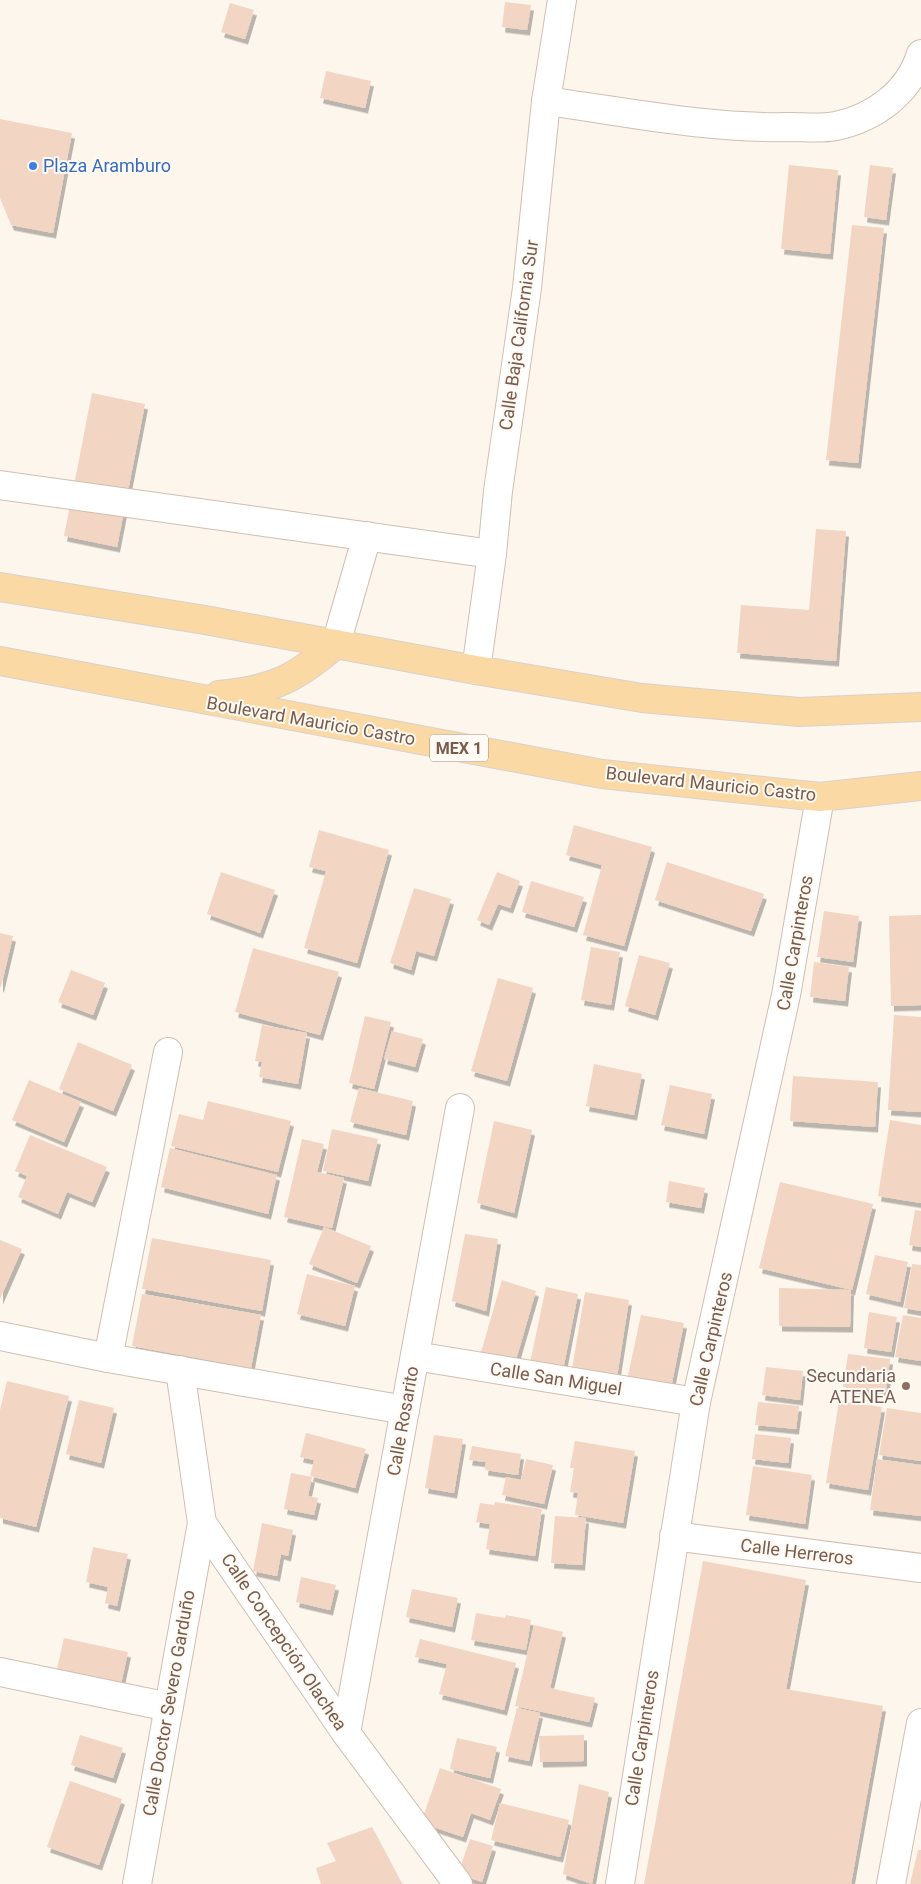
<svg xmlns="http://www.w3.org/2000/svg" width="921" height="1884" font-family="Roboto,sans-serif">
	<defs>
		<filter id="shadow"><feDropShadow dx="3" dy="5.5" stdDeviation="0" flood-color="#0004"/></filter>
	</defs>
	<rect width="100%" height="100%" fill="#fdf6ec"/>
	<g fill="#f3d5c3" filter="url(#shadow)">
		<path d="M505,2L531,5L527,30L502,27Z"/>
		<path d="M230,3L254,10L245,39L221,32Z"/>
		<path d="M326,71L371,81L365,108L320,98Z"/>
		<path d="M0,119L72,133L53,233L11,225L0,198Z"/>
		<path d="M789,165L838,170L830,254L781,249Z"/>
		<path d="M870,165L893,168L886,220L864,217Z"/>
		<path d="M852,225L884,228L858,463L826,460Z"/>
		<path d="M92,393L145,404L117,547L64,536Z"/>
		<path d="M816,529L846,531L836,661L737,653L741,605L809,610Z"/>
		<path d="M574,825L652,847L624,946L583,935L602,865L566,855Z"/>
		<path d="M319,830L389,850L357,963L304,948L326,871L309,867Z"/>
		<path d="M667,862L764,894L751,931L655,900Z"/>
		<path d="M221,872L275,890L260,933L207,914Z"/>
		<path d="M497,872L520,881L510,908L498,904L489,925L477,920Z"/>
		<path d="M531,881L584,897L574,927L522,912Z"/>
		<path d="M414,888L451,899L434,956L416,951L411,970L390,963Z"/>
		<path d="M824,911L859,916L853,962L817,957Z"/>
		<path d="M921,915V1005L891,1006L889,916Z"/>
		<path d="M0,933L13,936L1,987L0,986Z"/>
		<path d="M591,947L620,952L611,1005L581,1000Z"/>
		<path d="M253,948L339,972L320,1035L235,1012Z"/>
		<path d="M639,955L670,963L655,1015L625,1006Z"/>
		<path d="M814,962L849,967L845,1001L810,997Z"/>
		<path d="M71,970L105,983L93,1015L58,1002Z"/>
		<path d="M498,978L533,988L507,1081L471,1071Z"/>
		<path d="M894,1015L921,1017V1112L888,1110Z"/>
		<path d="M365,1016L391,1022L374,1089L349,1083Z"/>
		<path d="M262,1025L307,1033L298,1084L259,1077L262,1062L255,1061Z"/>
		<path d="M392,1031L423,1039L415,1067L384,1059Z"/>
		<path d="M78,1042L132,1065L113,1111L59,1089Z"/>
		<path d="M594,1064L642,1074L634,1115L586,1106Z"/>
		<path d="M793,1076L878,1082L875,1127L790,1121Z"/>
		<path d="M29,1080L81,1102L64,1142L12,1120Z"/>
		<path d="M670,1085L712,1094L704,1134L661,1125Z"/>
		<path d="M359,1088L413,1101L406,1135L350,1122Z"/>
		<path d="M208,1101L291,1121L278,1172L171,1146L179,1114L203,1120Z"/>
		<path d="M890,1120L921,1125V1203L878,1196Z"/>
		<path d="M494,1121L532,1130L514,1213L477,1203Z"/>
		<path d="M332,1129L378,1139L368,1181L323,1171Z"/>
		<path d="M30,1135L107,1167L92,1202L67,1192L58,1214L18,1197L27,1176L15,1171Z"/>
		<path d="M302,1139L324,1144L317,1172L344,1178L332,1228L284,1217Z"/>
		<path d="M170,1148L277,1175L268,1214L161,1187Z"/>
		<path d="M669,1181L705,1188L701,1208L666,1202Z"/>
		<path d="M780,1182L873,1204L852,1290L759,1268Z"/>
		<path d="M915,1210L921,1211V1247L909,1245Z"/>
		<path d="M324,1227L371,1246L357,1283L309,1264Z"/>
		<path d="M465,1234L498,1239L486,1311L452,1301Z"/>
		<path d="M152,1238L271,1260L262,1311L142,1289Z"/>
		<path d="M0,1240L22,1249L0,1299Z"/>
		<path d="M875,1255L908,1262L900,1302L866,1294Z"/>
		<path d="M912,1264L921,1265V1311L904,1308Z"/>
		<path d="M307,1274L355,1286L345,1326L297,1314Z"/>
		<path d="M502,1280L536,1291L515,1363L481,1352Z"/>
		<path d="M546,1287L578,1294L563,1370L530,1363Z"/>
		<path d="M779,1288L851,1290L850,1327L779,1326Z"/>
		<path d="M585,1292L629,1300L617,1377L572,1369Z"/>
		<path d="M142,1294L261,1315L251,1368L132,1346Z"/>
		<path d="M869,1312L897,1317L891,1352L864,1348Z"/>
		<path d="M641,1315L684,1323L671,1388L627,1380Z"/>
		<path d="M903,1315L921,1318V1361L895,1357Z"/>
		<path d="M848,1354L890,1359L886,1392L843,1387Z"/>
		<path d="M766,1367L803,1371L800,1400L762,1395Z"/>
		<path d="M7,1381L69,1396L36,1527L0,1518V1410Z"/>
		<path d="M79,1400L114,1408L101,1463L66,1454Z"/>
		<path d="M839,1401L882,1407L868,1490L826,1483Z"/>
		<path d="M758,1402L799,1406L796,1429L755,1425Z"/>
		<path d="M887,1408L921,1413V1461L879,1455Z"/>
		<path d="M306,1433L366,1449L355,1488L310,1476L314,1460L300,1457Z"/>
		<path d="M755,1434L791,1438L788,1463L752,1459Z"/>
		<path d="M434,1435L463,1439L454,1493L425,1488Z"/>
		<path d="M575,1441L635,1451L623,1523L575,1515L578,1493L570,1492L574,1468H570Z"/>
		<path d="M472,1446L521,1454L518,1475L485,1470L486,1462L469,1460Z"/>
		<path d="M526,1459L553,1465L544,1504L502,1495L506,1477L521,1480Z"/>
		<path d="M877,1459L921,1465V1516L870,1510Z"/>
		<path d="M753,1466L812,1475L805,1524L746,1515Z"/>
		<path d="M291,1473L312,1477L308,1496L318,1498L314,1515L284,1509Z"/>
		<path d="M495,1502L542,1509L535,1556L486,1549L490,1524L476,1522L480,1503L494,1505Z"/>
		<path d="M555,1516L586,1518L582,1565L551,1563Z"/>
		<path d="M262,1523L293,1530L288,1556L281,1554L277,1576L253,1571Z"/>
		<path d="M93,1547L128,1554L117,1606L105,1603L108,1587L86,1582Z"/>
		<path d="M703,1561L806,1580L786,1689L883,1706L851,1884H644Z"/>
		<path d="M301,1577L336,1585L330,1610L296,1602Z"/>
		<path d="M412,1589L458,1598L452,1627L406,1617Z"/>
		<path d="M476,1613L505,1618L506,1615L531,1620L526,1650L471,1640Z"/>
		<path d="M534,1625L563,1632L550,1688L595,1698L589,1722L515,1706Z"/>
		<path d="M64,1638L128,1652L121,1684L57,1669Z"/>
		<path d="M420,1639L516,1663L504,1710L439,1694L447,1664L415,1657Z"/>
		<path d="M517,1708L540,1713L529,1761L505,1756Z"/>
		<path d="M80,1735L123,1748L113,1778L71,1765Z"/>
		<path d="M584,1735V1761L540,1762L539,1736Z"/>
		<path d="M457,1738L497,1747L490,1778L450,1769Z"/>
		<path d="M440,1768L501,1789L490,1820L471,1813L463,1837L421,1823Z"/>
		<path d="M70,1781L122,1799L99,1865L47,1847Z"/>
		<path d="M579,1784L609,1792L592,1884L563,1874Z"/>
		<path d="M500,1803L569,1820L560,1857L491,1840Z"/>
		<path d="M372,1827L402,1884H321L316,1868L336,1861L327,1843Z"/>
		<path d="M470,1839L493,1846L482,1882L458,1874Z"/>
		<path d="M918,1850H921V1884H910Z"/>
	</g>
	<g fill="none" stroke-linecap="round" stroke-linejoin="round">
		<defs>
			<g id="minor">
				<path d="M546,101C626,112 709,129 790,127C805,127 821,129 836,126C874,118 909,93 921,54"/>
				<path d="M0,485L492,554"/>
				<path d="M336,644L367,536"/>
				<path d="M476,670L492,554L498,491L527,288L546,101L562,0"/>
				<path d="M0,1336L108,1358L405,1410"/>
				<path d="M415,1356L696,1402"/>
				<path d="M108,1358L168,1052"/>
				<path d="M180,1370L202,1523L346,1733L458,1884"/>
				<path d="M674,1536L921,1568"/>
				<path d="M0,1672L169,1707"/>
				<path d="M346,1733L460,1108"/>
				<path d="M137,1884L202,1523"/>
				<path d="M620,1884L696,1402L786,995L820,797"/>
				<path d="M891,1884L921,1723"/>
			</g>
			<g id="major">
				<path d="M0,587L205,620L476,670L642,698L799,712L921,707"/>
				<path d="M0,661L602,774L820,797L921,786"/>
				<path d="M219,695C273,690 295,679 336,644"/>
			</g>
		</defs>
		<use href="#minor" stroke="#d1beb0" stroke-width="30"/>
		<use href="#major" stroke="#dad1cd" stroke-width="30"/>
		<use href="#minor" stroke="#fff" stroke-width="28"/>
		<use href="#major" stroke="#fbd9a5" stroke-width="28"/>
	</g>
	<circle fill="#3f7fe0" stroke="#fffaf3" stroke-width="2" cx="33" cy="166" r="5"/>
	<circle fill="#8d6e63" stroke="#fffaf3" stroke-width="2" cx="906" cy="1386" r="5"/>
	<g text-anchor="middle" stroke-width="4" stroke-linejoin="round" paint-order="stroke">
		<rect fill="#fffaf3" stroke="#a28b7f" stroke-width="1" x="430" y="734.5" width="58" height="27" rx="4"/>
		<g font-size="16" font-weight="bold" fill="#7a5c4d">
			<text x="459" y="754">MEX 1</text>
		</g>
		<g font-size="18" fill="#366cbe" stroke="#fffaf3" text-anchor="start">
			<text x="43" y="172">Plaza Aramburo</text>
		</g>
		<g font-size="18" fill="#7a5c4d" stroke="#fffaf3">
			<text transform="translate(519 335) rotate(-82)" y="6">Calle Baja California Sur</text>
			<text transform="translate(311 721) rotate(10)" y="6">Boulevard Mauricio Castro</text>
			<text transform="translate(711 784) rotate(6)" y="6">Boulevard Mauricio Castro</text>
			<text transform="translate(795 943) rotate(-80)" y="6">Calle Carpinteros</text>
			<text transform="translate(711 1339) rotate(-77)" y="6">Calle Carpinteros</text>
			<text transform="translate(556 1379) rotate(9)" y="6">Calle San Miguel</text>
			<text transform="translate(403 1421) rotate(-80)" y="6">Calle Rosarito</text>
			<text transform="translate(797 1552) rotate(7)" y="6">Calle Herreros</text>
			<text transform="translate(284 1642) rotate(56)" y="6">Calle Concepción Olachea</text>
			<text transform="translate(169 1703) rotate(-80)" y="6">Calle Doctor Severo Garduño</text>
			<text transform="translate(642 1738) rotate(-81)" y="6">Calle Carpinteros</text>
		</g>
		<g font-size="18" fill="#785e54" stroke="#fffaf3" text-anchor="end">
			<text x="896" y="1382">Secundaria<tspan x="896" dy="21">ATENEA</tspan></text>
		</g>
	</g>
</svg>
